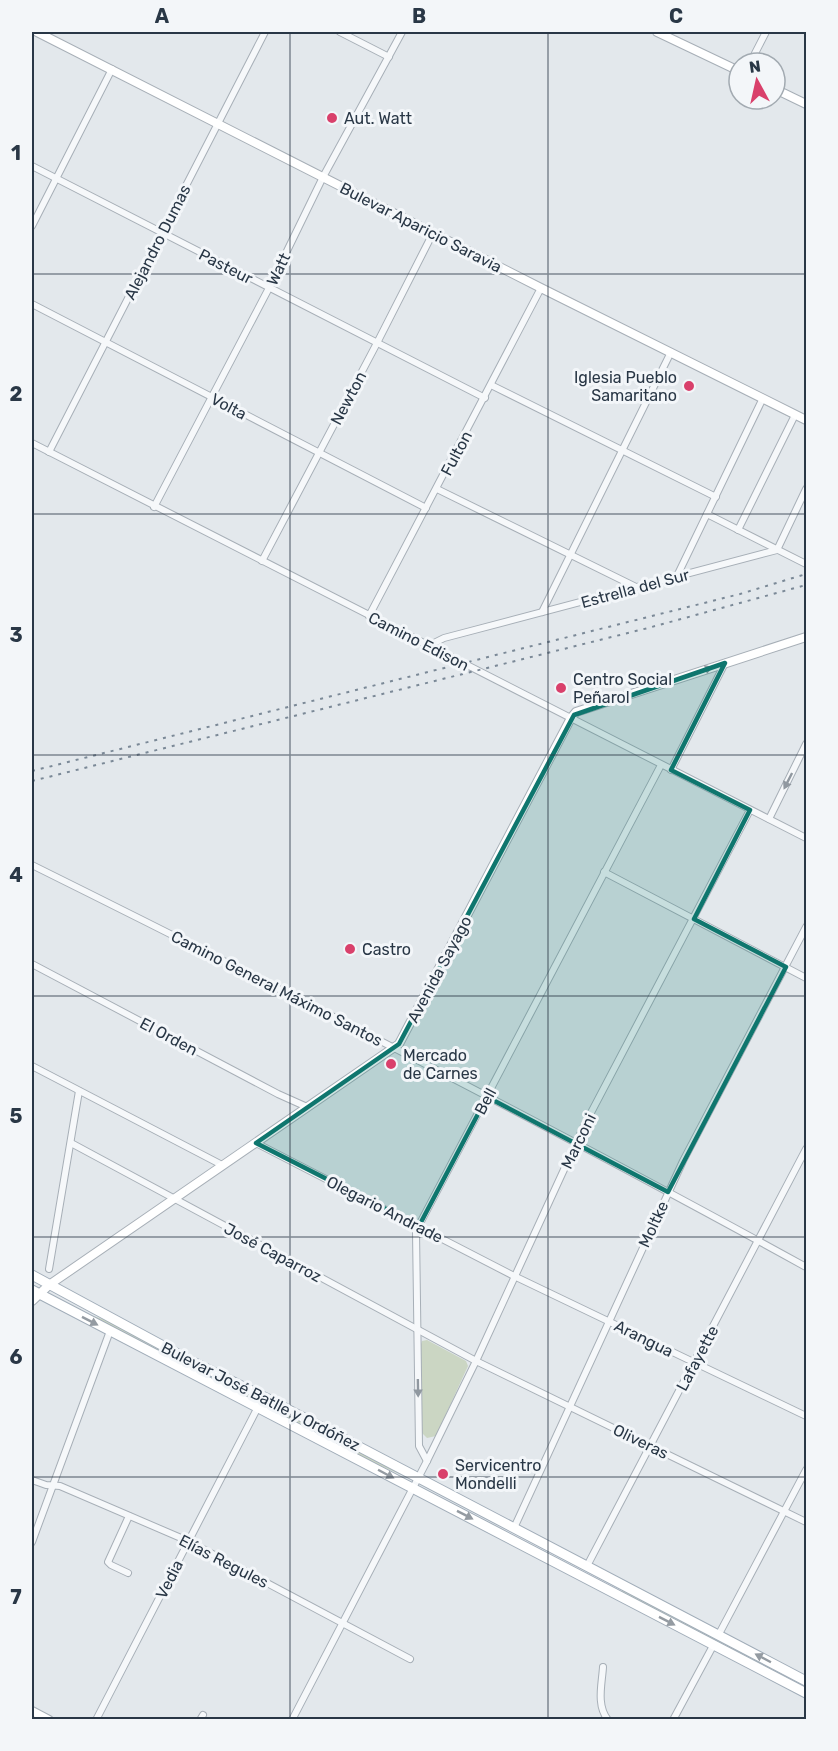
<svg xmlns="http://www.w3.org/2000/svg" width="838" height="1751" font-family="Rubik,sans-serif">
	<rect width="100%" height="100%" fill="#e3e8ec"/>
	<g fill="#cbd6c3">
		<path d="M87,1314L112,1322L406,1477L363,1458Z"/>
		<path d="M427,1340L466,1361L468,1366L436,1436L427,1438L422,1433L420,1347L422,1341Z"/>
		<path d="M622,1590L806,1686V1690L621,1593Z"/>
	</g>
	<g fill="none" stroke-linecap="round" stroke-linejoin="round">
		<defs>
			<g id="street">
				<path d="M340,32L389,57"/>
				<path d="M750,63L766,32"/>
				<path d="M32,166L485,398"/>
				<path d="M32,226L112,69"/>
				<path d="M32,304L426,508"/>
				<path d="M491,385L716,497"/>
				<path d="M32,443L806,838"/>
				<path d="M49,452L265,32"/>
				<path d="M437,489L636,587"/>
				<path d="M154,507L269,288L323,177L402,32"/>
				<path d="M707,514L806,564"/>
				<path d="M738,530L795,415"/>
				<path d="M262,561L377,343L433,233"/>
				<path d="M677,576L763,398"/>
				<path d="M542,612L671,352"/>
				<path d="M369,616L541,288"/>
				<path d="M428,646L444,638L777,550L806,489"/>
				<path d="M671,770L725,663"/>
				<path d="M769,819L806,744"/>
				<path d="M32,865C292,994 552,1127 806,1267"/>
				<path d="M604,872L806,978"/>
				<path d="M32,964L278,1094L307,1107"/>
				<path d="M32,1066L222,1165"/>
				<path d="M71,1143L476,1361L806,1522"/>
				<path d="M256,1143L514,1276L806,1416"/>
				<path d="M49,1269L79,1091"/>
				<path d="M427,1461L419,1446L416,1231L661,765"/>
				<path d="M32,1480L46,1485L60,1486L188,1541L410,1659"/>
				<path d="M514,1528L683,1161L806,927"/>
				<path d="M32,1542L110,1331"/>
				<path d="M587,1566L806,1149"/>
				<path d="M128,1573L111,1565L108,1562L129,1516"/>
				<path d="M719,1634L806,1470"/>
				<path d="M603,1667C602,1684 596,1705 608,1720"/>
				<path d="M96,1720L258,1407"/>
				<path d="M200,1720L203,1715"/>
				<path d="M292,1720L427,1461L476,1361L584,1126L750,810"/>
				<path d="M673,1720L714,1644"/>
			</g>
			<g id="secondary">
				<path d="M37,32L541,288L806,420"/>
				<path d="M657,32L739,71"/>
				<path d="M775,89L806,104"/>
				<path d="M32,1301L49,1285L399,1044L571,718L576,712L806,637"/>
				<path d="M32,1711L49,1720"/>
			</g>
			<g id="primary">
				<path d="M32,1275L191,1361L268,1399L806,1681"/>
				<path d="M32,1290L806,1693"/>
			</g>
		</defs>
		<use href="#street" stroke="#a7afb7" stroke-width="8"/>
		<use href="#secondary" stroke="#a7afb7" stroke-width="10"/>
		<use href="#primary" stroke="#a1adb9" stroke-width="11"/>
		<use href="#street" stroke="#f6f8fa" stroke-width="6"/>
		<use href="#secondary" stroke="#fff" stroke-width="8"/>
		<use href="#primary" stroke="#fff" stroke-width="9"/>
		<g stroke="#7b8997" stroke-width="2" stroke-dasharray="3 6" stroke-linecap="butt">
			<path d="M32,771L740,594L806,574"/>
			<path d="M32,781L648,628L806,585"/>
		</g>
	</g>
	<defs><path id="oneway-solid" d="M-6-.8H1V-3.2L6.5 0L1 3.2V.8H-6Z" transform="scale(1.5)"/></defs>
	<g fill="#949ba2">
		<use href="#oneway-solid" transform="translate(704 670) rotate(-19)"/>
		<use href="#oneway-solid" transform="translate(90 1321) rotate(27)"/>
		<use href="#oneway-solid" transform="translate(386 1474) rotate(28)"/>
		<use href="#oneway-solid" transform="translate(465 1515) rotate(27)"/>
		<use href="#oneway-solid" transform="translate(667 1621) rotate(27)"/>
		<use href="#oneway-solid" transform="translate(763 1658) rotate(-152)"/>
	</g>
	<g fill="#9098a0">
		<use href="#oneway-solid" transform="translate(788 781) rotate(117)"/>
		<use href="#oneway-solid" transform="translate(418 1388) rotate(89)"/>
	</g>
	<path fill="#0f766e" fill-opacity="0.2" stroke="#0f766e" stroke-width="4.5" stroke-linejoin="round" d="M725,663L671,770L750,810L694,919L786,967L668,1192L487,1097L419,1226L256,1143L399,1044L574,715Z"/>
	<path fill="none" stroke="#293746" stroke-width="1.5" stroke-opacity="0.55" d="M290,32V1720M548,32V1720M32,274H806M32,514H806M32,755H806M32,996H806M32,1237H806M32,1477H806"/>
	<g fill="#d9406b" stroke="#f3f6f9" stroke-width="2">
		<circle cx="332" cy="118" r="6"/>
		<circle cx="689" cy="386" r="6"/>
		<circle cx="561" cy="688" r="6"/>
		<circle cx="350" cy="949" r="6"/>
		<circle cx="391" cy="1064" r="6"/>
		<circle cx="443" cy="1474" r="6"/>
	</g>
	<g text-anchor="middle" stroke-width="6" stroke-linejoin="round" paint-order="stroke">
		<g font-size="16" fill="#293746" stroke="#f3f6f9" text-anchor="start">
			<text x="344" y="124">Aut. Watt</text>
			<text x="677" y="383" text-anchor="end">Iglesia Pueblo<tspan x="677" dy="18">Samaritano</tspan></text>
			<text x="573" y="685">Centro Social<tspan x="573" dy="18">Peñarol</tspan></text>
			<text x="362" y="955">Castro</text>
			<text x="403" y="1061">Mercado<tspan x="403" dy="18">de Carnes</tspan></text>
			<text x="455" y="1471">Servicentro<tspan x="455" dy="18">Mondelli</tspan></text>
		</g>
		<g font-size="16" fill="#293746" stroke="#f3f6f9">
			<text transform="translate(421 227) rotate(27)" y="6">Bulevar Aparicio Saravia</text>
			<text transform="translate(157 242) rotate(-63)" y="6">Alejandro Dumas</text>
			<text transform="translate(226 266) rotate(27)" y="6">Pasteur</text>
			<text transform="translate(278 269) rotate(-64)" y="6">Watt</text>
			<text transform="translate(348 398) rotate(-62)" y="6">Newton</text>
			<text transform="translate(229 406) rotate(28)" y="6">Volta</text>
			<text transform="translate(456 453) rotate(-62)" y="6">Fulton</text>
			<text transform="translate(635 588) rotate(-15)" y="6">Estrella del Sur</text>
			<text transform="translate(419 641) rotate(27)" y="6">Camino Edison</text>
			<text transform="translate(439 969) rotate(-62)" y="6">Avenida Sayago</text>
			<text transform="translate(277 988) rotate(27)" y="6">Camino General Máximo Santos</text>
			<text transform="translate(169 1036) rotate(28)" y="6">El Orden</text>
			<text transform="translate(485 1101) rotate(-62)" y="6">Bell</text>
			<text transform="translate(578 1141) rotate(-64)" y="6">Marconi</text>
			<text transform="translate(385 1209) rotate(27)" y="6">Olegario Andrade</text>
			<text transform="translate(653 1224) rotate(-65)" y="6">Moltke</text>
			<text transform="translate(273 1252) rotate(28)" y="6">José Caparroz</text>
			<text transform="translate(644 1338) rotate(26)" y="6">Arangua</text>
			<text transform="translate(697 1358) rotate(-62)" y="6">Lafayette</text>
			<text transform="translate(261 1396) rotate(27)" y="6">Bulevar José Batlle y Ordóñez</text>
			<text transform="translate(641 1441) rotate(26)" y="6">Oliveras</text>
			<text transform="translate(224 1561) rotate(27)" y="6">Elías Regules</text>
			<text transform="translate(169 1579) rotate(-63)" y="6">Vedia</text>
		</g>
	</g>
	<rect width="838" height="1751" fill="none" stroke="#f3f6f9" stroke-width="66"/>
	<g transform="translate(757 81) rotate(352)"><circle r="28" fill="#f3f6f9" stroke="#a2aab1" stroke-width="1.5"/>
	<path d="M0-4.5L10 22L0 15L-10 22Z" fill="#d9406b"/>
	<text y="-9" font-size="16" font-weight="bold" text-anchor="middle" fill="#293746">N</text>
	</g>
	<rect x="33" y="33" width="772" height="1685" fill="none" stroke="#293746" stroke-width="2"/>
	<g font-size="20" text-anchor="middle" font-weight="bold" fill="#293746">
		<text x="162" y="23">A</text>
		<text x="419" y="23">B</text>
		<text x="676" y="23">C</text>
		<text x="16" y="160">1</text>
		<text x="16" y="401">2</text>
		<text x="16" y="642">3</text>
		<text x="16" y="882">4</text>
		<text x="16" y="1123">5</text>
		<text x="16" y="1364">6</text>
		<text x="16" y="1604">7</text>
	</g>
</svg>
